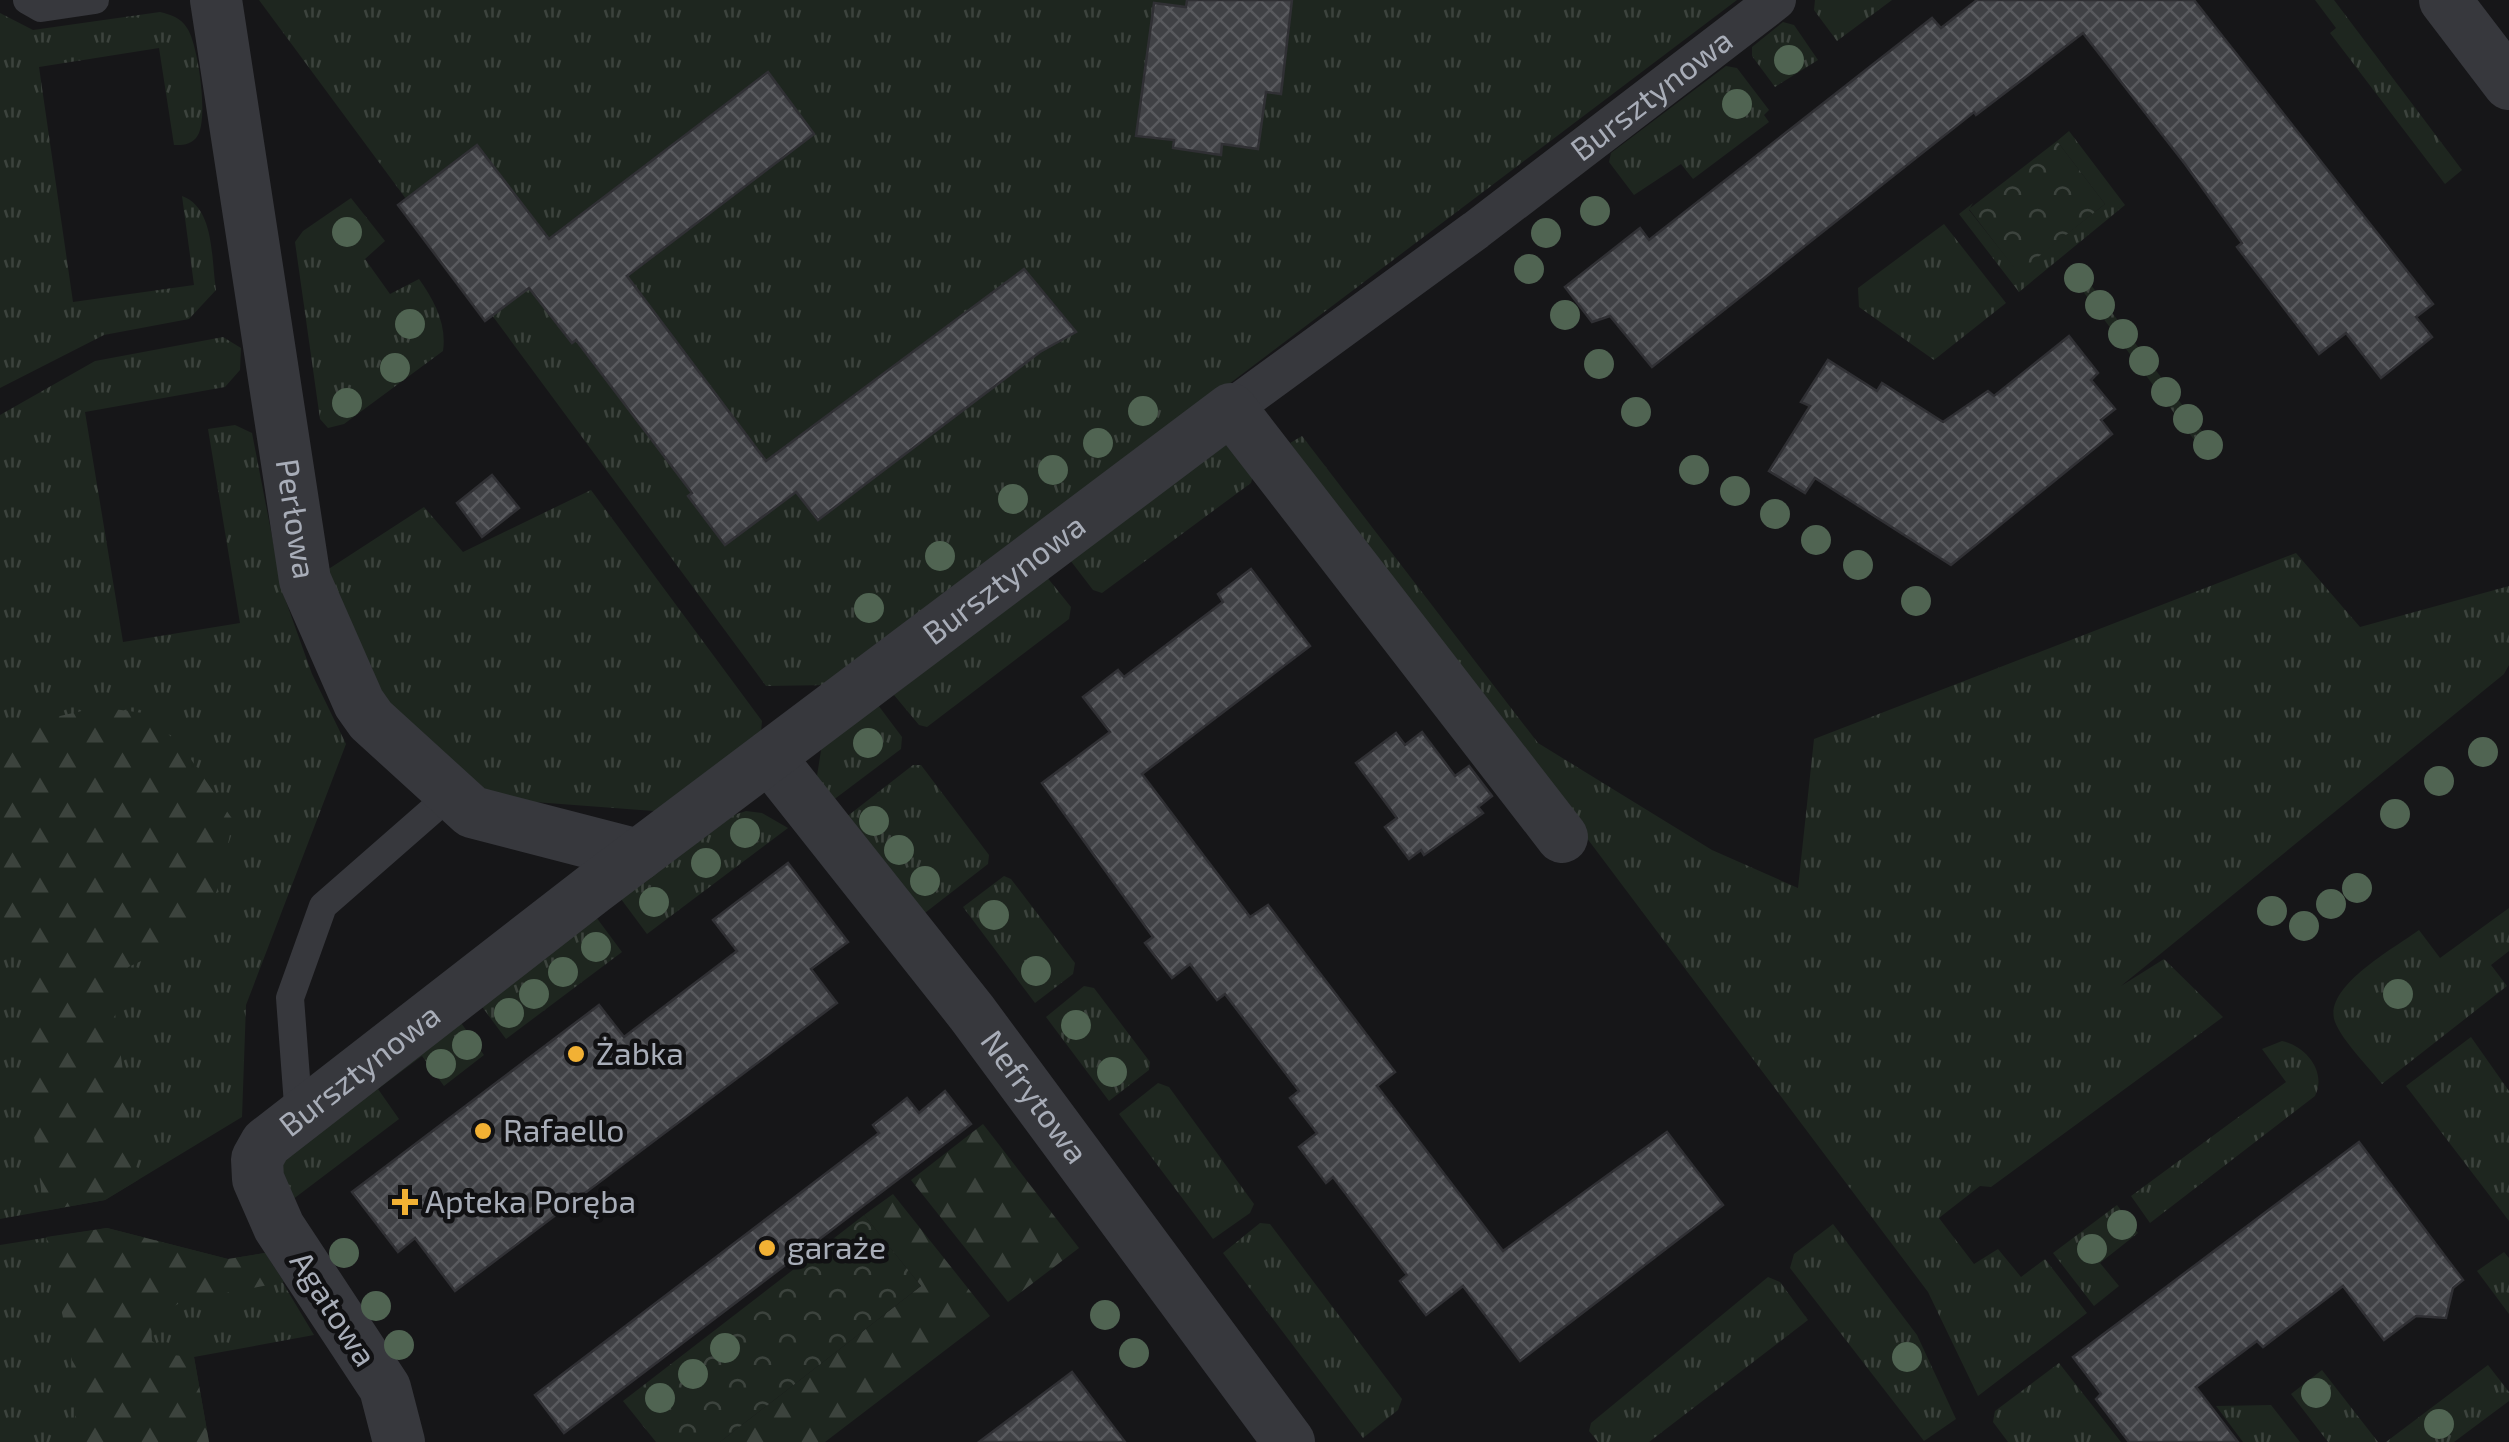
<svg xmlns="http://www.w3.org/2000/svg" width="2509" height="1442" font-family="'Exo 2',sans-serif">
	<defs>
		<pattern id="grass-tufts" width="24" height="20" patternUnits="userSpaceOnUse" patternTransform="scale(2.5)"><rect width="24" height="20" fill="#1e261f"/><path d="M3 7l-1-3M5 7V3M7 7l1-3M15 17l-1-3M17 17v-4M19 17l1-3" fill="none" stroke="#3c433d"/></pattern>
		<pattern id="forest-firs" width="22" height="20" patternUnits="userSpaceOnUse" patternTransform="scale(2.5)"><rect width="22" height="20" fill="#1e261f"/><path d="M5 1l3.5 6h-7zM16 11l3.5 6h-7z" fill="#3c433d"/></pattern>
		<pattern id="park-crowns" width="20" height="18" patternUnits="userSpaceOnUse" patternTransform="scale(2.5)"><rect width="20" height="18" fill="#1e261f"/><path d="M2 6a3 3 0 1 1 6 0M12 15a3 3 0 1 1 6 0" fill="none" stroke="#3c433d"/></pattern>
		<pattern id="building-cross-hatch" width="8" height="8" patternUnits="userSpaceOnUse" patternTransform="scale(2.5)"><rect width="8" height="8" fill="#404145"/><path d="M0 0l8 8M0 8l8-8" fill="none" stroke="#595a5e"/></pattern>
	</defs>
	<rect width="100%" height="100%" fill="#161618"/>
	<g fill="url(#grass-tufts)">
		<path d="M259,0H1737L831,685L766,686Z"/>
		<path d="M1815,0H1892L1837,41L1814,10Z"/>
		<path d="M2315,0H2334L2462,170L2445,184L2330,33L2336,28Z"/>
		<path d="M160,12C171,15 180,17 187,28C198,43 210,124 196,138C190,145 182,145 174,145L159,48L39,67L73,302L194,285L182,196C215,208 211,259 216,290L189,319L104,335L0,388V13L33,30Z"/>
		<path d="M1783,22L1794,25L1818,60L1775,87L1752,56V47Z"/>
		<path d="M1726,66L1737,68L1769,110L1764,115L1769,122L1693,179L1681,164L1634,195L1609,162L1611,153Z"/>
		<path d="M2069,131L2125,205L2019,292L1959,214L1973,203L1969,210L2018,272L2105,204L2057,141Z"/>
		<path d="M351,198L385,241L365,259L390,294L419,279C434,300 447,324 443,351L344,424L328,428L320,419L295,242L303,231Z"/>
		<path d="M1944,224L2006,303L1934,360L1859,307L1858,288Z"/>
		<path d="M2078,268L2218,452L2201,449L2070,274Z"/>
		<path d="M223,337L241,348L240,370L225,387L85,412L123,642L240,623L208,429L235,425L252,433L283,593L312,674L346,744L246,1005L242,1117L105,1200L0,1219V415L95,361Z"/>
		<path d="M1302,436L1538,743L1712,850L1798,888L1814,739L2296,553L2360,627L2509,586V665L2504,674L2121,986L2164,959L2223,1017L1991,1187L1980,1186L1939,1218L1974,1264L1998,1249L2021,1277L2045,1259L2087,1313L1978,1396L1928,1292L1290,443Z"/>
		<path d="M1220,438L1254,472L1251,483L1102,593L1093,590L1070,560Z"/>
		<path d="M591,490L762,721L760,743L667,812L480,798L381,702L324,572L424,507L463,552Z"/>
		<path d="M1046,576L1071,607L1069,619L927,727L919,725L894,695Z"/>
		<path d="M878,705L902,737L901,749L832,801L817,776L823,738Z"/>
		<path d="M913,765H921L989,855L988,864L921,916L845,818Z"/>
		<path d="M746,811L762,813L788,828L647,934L621,899L731,816Z"/>
		<path d="M1004,876L1011,879L1075,963L1073,974L1035,1003L963,907Z"/>
		<path d="M2509,908V951L2491,965L2507,986L2382,1084C2367,1065 2344,1043 2335,1022C2322,987 2395,948 2419,930L2440,958Z"/>
		<path d="M596,917L622,952L506,1039L480,1004Z"/>
		<path d="M1084,986L1094,988L1150,1062L1149,1070L1109,1101L1046,1017Z"/>
		<path d="M459,1020L484,1055L444,1086L422,1056L378,1089L399,1119L292,1200L283,1187V1158Z"/>
		<path d="M2471,1037L2509,1091V1221L2406,1086Z"/>
		<path d="M2282,1041C2306,1046 2327,1072 2315,1096L2150,1223L2131,1196L2286,1082L2262,1049Z"/>
		<path d="M1158,1083L1169,1087L1254,1204L1250,1213L1213,1239L1119,1114Z"/>
		<path d="M2117,1205L2138,1233L2100,1263L2119,1286L2094,1306L2053,1253Z"/>
		<path d="M1260,1223L1270,1224L1402,1399L1398,1410L1363,1438L1223,1253Z"/>
		<path d="M1833,1224L1917,1335L1956,1419L1924,1441L1790,1268L1794,1254Z"/>
		<path d="M107,1228L228,1259L265,1253L314,1335L194,1357L209,1442H0V1245Z"/>
		<path d="M2504,1252L2509,1258V1314L2477,1271Z"/>
		<path d="M1768,1277L1780,1282L1808,1320L1649,1442H1598L1589,1431L1591,1423Z"/>
		<path d="M2059,1363L2121,1442H2008L1993,1422L1995,1411Z"/>
		<path d="M2488,1365L2509,1392V1401L2454,1442H2386Z"/>
		<path d="M2322,1370L2378,1442H2328L2291,1394Z"/>
		<path d="M2271,1405L2300,1442H2243L2216,1406Z"/>
	</g>
	<g fill="url(#forest-firs)">
		<path d="M99,707L143,713L181,745L233,820L220,882L201,933L122,970L114,1006L138,1180L105,1200L44,1211L25,1068L26,953L6,924L0,902V749L34,722Z"/>
		<path d="M983,1124L1079,1248L1008,1302L911,1180Z"/>
		<path d="M893,1194L990,1316L825,1442H720L921,1286L864,1215Z"/>
		<path d="M107,1228L228,1259L265,1253L284,1282L183,1301L151,1320L152,1341L172,1355L194,1357L209,1442H76L74,1370L46,1237Z"/>
	</g>
	<g fill="url(#park-crowns)">
		<path d="M2057,141L2105,204L2018,273L1969,209Z"/>
		<path d="M864,1215L921,1286L720,1442H656L623,1401Z"/>
	</g>
	<g fill="url(#building-cross-hatch)" stroke="#303034" stroke-width="2.5">
		<path d="M1187,0H1292L1281,94L1266,92L1258,149L1222,144L1221,155L1173,148L1174,140L1136,136L1154,3L1186,7Z"/>
		<path d="M1977,0H2194L2433,304L2416,317L2432,337L2381,378L2346,333L2319,354L2237,247L2242,243L2185,164L2083,33L1976,115L1974,112L1652,367L1610,316L1592,322L1565,287L1640,228L1649,240L1932,18L1941,28Z"/>
		<path d="M768,72L814,134L627,276L766,461L1024,269L1076,332L1040,352L818,520L796,492L725,545L688,496L692,493L576,340L572,343L529,288L485,321L398,205L477,145L549,239Z"/>
		<path d="M2069,336L2098,373L2091,380L2115,409L2101,420L2112,434L1951,565L1815,478L1805,493L1769,471L1810,406L1801,402L1828,360L1877,391L1882,383L1943,422L1988,391L1994,396Z"/>
		<path d="M492,475L519,508L482,537L457,503Z"/>
		<path d="M1251,569L1310,646L1142,774L1250,917L1268,905L1395,1072L1377,1086L1503,1251L1667,1132L1723,1205L1520,1361L1463,1286L1426,1315L1400,1281L1407,1275L1333,1177L1326,1183L1299,1147L1317,1133L1290,1098L1299,1091L1225,994L1217,1000L1190,964L1172,978L1145,943L1153,937L1042,783L1110,732L1083,697L1118,670L1124,677L1223,602L1218,594Z"/>
		<path d="M1422,732L1455,776L1469,766L1492,796L1478,807L1483,813L1424,855L1421,850L1409,859L1385,827L1397,818L1356,763L1396,733L1405,745Z"/>
		<path d="M788,863L848,942L811,969L837,1003L455,1291L415,1238L398,1252L352,1192L599,1005L624,1037L737,951L713,920Z"/>
		<path d="M945,1091L971,1124L564,1433L535,1395L879,1133L873,1125L907,1098L919,1113Z"/>
		<path d="M2359,1142L2463,1280L2453,1288L2446,1318L2416,1316L2384,1340L2343,1286L2263,1347L2257,1341L2196,1387L2238,1442H2129L2096,1399L2101,1394L2073,1357Z"/>
		<path d="M1072,1372L1125,1442H979Z"/>
	</g>
	<g fill="none" stroke-linecap="round" stroke-linejoin="round">
		<g stroke="#37383d" stroke-width="28">
			<path d="M27,0L41,8L95,0"/>
			<path d="M299,1118L290,998L323,906L451,794"/>
		</g>
		<path stroke="#37383d" stroke-width="40" id="s1" d="M1231,409L1476,230L1776,0"/>
		<g stroke="#37383d" stroke-width="52">
			<path id="s2" d="M216,0L305,580L359,703L371,720L472,812L638,855"/>
			<path d="M2445,0L2509,84"/>
			<path id="s3" d="M770,758L972,1013L1289,1442"/>
			<path id="s4" d="M399,1442L385,1388L279,1227L258,1179L257,1159L266,1143L593,889L1231,409L1562,837"/>
		</g>
	</g>
	<g fill="#506452">
		<circle cx="1789" cy="60" r="15"/>
		<circle cx="1737" cy="104" r="15"/>
		<circle cx="1595" cy="211" r="15"/>
		<circle cx="347" cy="232" r="15"/>
		<circle cx="1546" cy="233" r="15"/>
		<circle cx="1529" cy="269" r="15"/>
		<circle cx="2079" cy="278" r="15"/>
		<circle cx="2100" cy="305" r="15"/>
		<circle cx="1565" cy="315" r="15"/>
		<circle cx="410" cy="324" r="15"/>
		<circle cx="2123" cy="334" r="15"/>
		<circle cx="2144" cy="361" r="15"/>
		<circle cx="1599" cy="364" r="15"/>
		<circle cx="395" cy="368" r="15"/>
		<circle cx="2166" cy="392" r="15"/>
		<circle cx="347" cy="403" r="15"/>
		<circle cx="1143" cy="411" r="15"/>
		<circle cx="1636" cy="412" r="15"/>
		<circle cx="2188" cy="419" r="15"/>
		<circle cx="1098" cy="443" r="15"/>
		<circle cx="2208" cy="445" r="15"/>
		<circle cx="1053" cy="470" r="15"/>
		<circle cx="1694" cy="470" r="15"/>
		<circle cx="1735" cy="491" r="15"/>
		<circle cx="1013" cy="499" r="15"/>
		<circle cx="1775" cy="514" r="15"/>
		<circle cx="1816" cy="540" r="15"/>
		<circle cx="940" cy="556" r="15"/>
		<circle cx="1858" cy="565" r="15"/>
		<circle cx="1916" cy="601" r="15"/>
		<circle cx="869" cy="608" r="15"/>
		<circle cx="868" cy="743" r="15"/>
		<circle cx="2483" cy="752" r="15"/>
		<circle cx="2439" cy="781" r="15"/>
		<circle cx="2395" cy="814" r="15"/>
		<circle cx="874" cy="821" r="15"/>
		<circle cx="745" cy="833" r="15"/>
		<circle cx="899" cy="850" r="15"/>
		<circle cx="706" cy="863" r="15"/>
		<circle cx="925" cy="881" r="15"/>
		<circle cx="2357" cy="888" r="15"/>
		<circle cx="654" cy="902" r="15"/>
		<circle cx="2331" cy="904" r="15"/>
		<circle cx="2272" cy="911" r="15"/>
		<circle cx="994" cy="915" r="15"/>
		<circle cx="2304" cy="926" r="15"/>
		<circle cx="596" cy="947" r="15"/>
		<circle cx="1036" cy="971" r="15"/>
		<circle cx="563" cy="972" r="15"/>
		<circle cx="534" cy="994" r="15"/>
		<circle cx="2398" cy="994" r="15"/>
		<circle cx="509" cy="1013" r="15"/>
		<circle cx="1076" cy="1025" r="15"/>
		<circle cx="467" cy="1045" r="15"/>
		<circle cx="441" cy="1064" r="15"/>
		<circle cx="1112" cy="1072" r="15"/>
		<circle cx="2122" cy="1225" r="15"/>
		<circle cx="2092" cy="1249" r="15"/>
		<circle cx="344" cy="1253" r="15"/>
		<circle cx="376" cy="1306" r="15"/>
		<circle cx="1105" cy="1315" r="15"/>
		<circle cx="399" cy="1345" r="15"/>
		<circle cx="725" cy="1348" r="15"/>
		<circle cx="1134" cy="1353" r="15"/>
		<circle cx="1907" cy="1357" r="15"/>
		<circle cx="693" cy="1374" r="15"/>
		<circle cx="2316" cy="1393" r="15"/>
		<circle cx="660" cy="1398" r="15"/>
		<circle cx="2439" cy="1424" r="15"/>
	</g>
	<g fill="#f2b134" stroke="#111113" stroke-width="4">
		<circle cx="576" cy="1054" r="10"/>
		<circle cx="483" cy="1131" r="10"/>
		<path d="M400 1187h10v10h10v10h-10v10h-10v-10h-10v-10h10z"/>
		<circle cx="767" cy="1248" r="10"/>
	</g>
	<g text-anchor="middle" stroke-width="9" stroke-linejoin="round" paint-order="stroke">
		<g font-size="32" fill="#a8adb8" stroke="#111113">
			<text dy="11" stroke="none"><textPath href="#s1" startOffset="525">Bursztynowa</textPath></text>
			<text dy="11" stroke="none"><textPath href="#s2" startOffset="525">Perłowa</textPath></text>
			<text dy="11" stroke="none"><textPath href="#s4" startOffset="1268">Bursztynowa</textPath></text>
			<text dy="11" stroke="none"><textPath href="#s4" startOffset="458">Bursztynowa</textPath></text>
			<text dy="11" stroke="none"><textPath href="#s3" startOffset="430">Nefrytowa</textPath></text>
			<text transform="translate(333 1309) rotate(57)" y="11">Agatowa</text>
		</g>
		<g font-size="32" fill="#a8adb8" stroke="#111113" text-anchor="start">
			<text x="596" y="1065">Żabka</text>
			<text x="503" y="1142">Rafaello</text>
			<text x="425" y="1213">Apteka Poręba</text>
			<text x="787" y="1259">garaże</text>
		</g>
	</g>
</svg>
